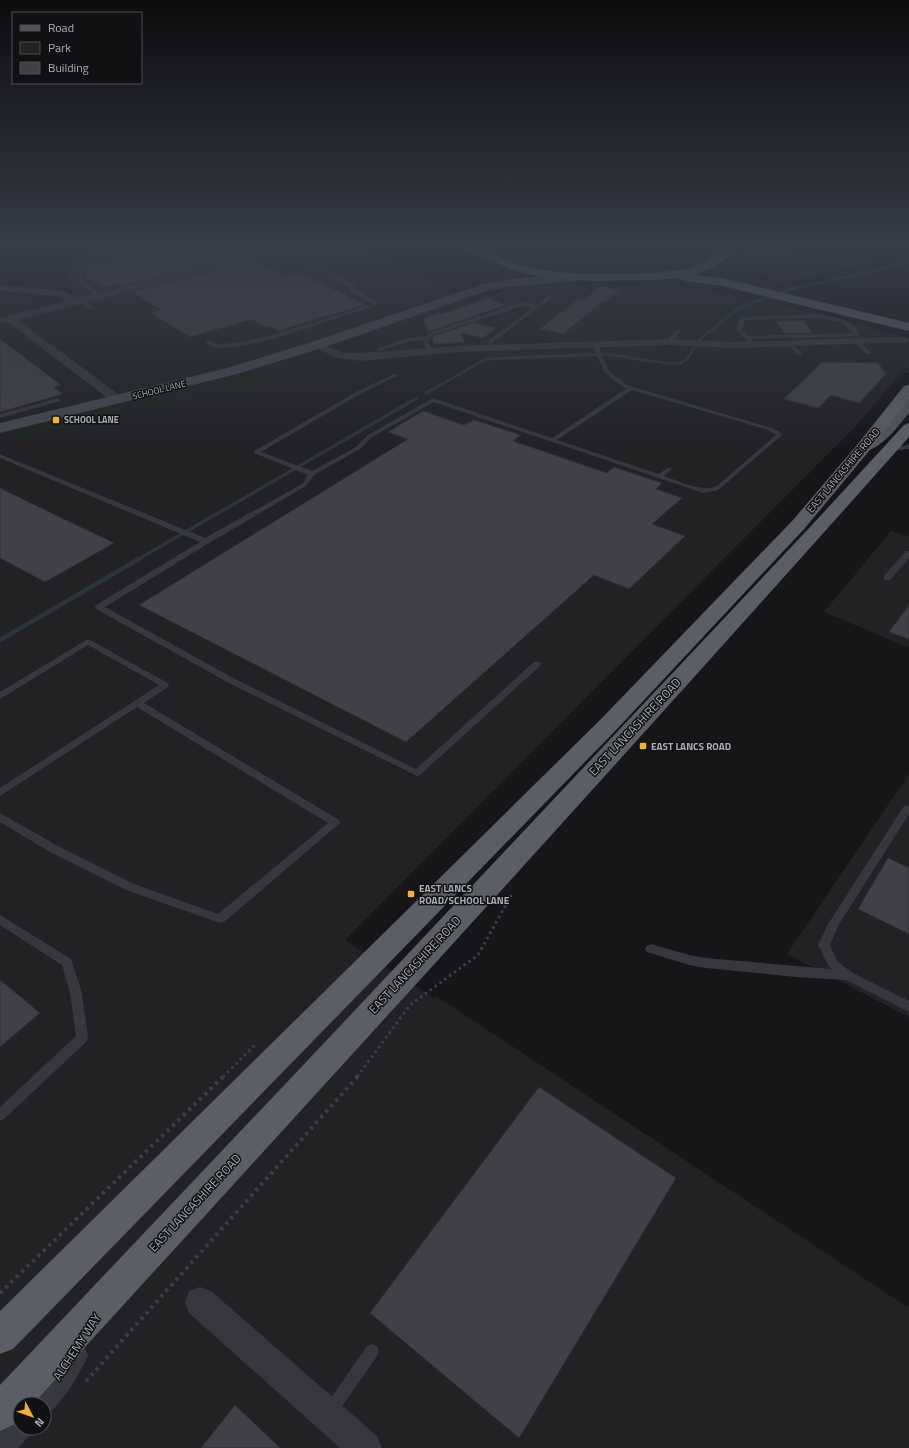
<svg xmlns="http://www.w3.org/2000/svg" width="909" height="1448" font-family="'Titillium Web',sans-serif">
	<rect width="100%" height="100%" fill="#161618"/>
	<g fill="#222225" fill-rule="evenodd">
		<path d="M92,246H351L473,300L514,288L534,285L676,286L721,293L767,302L855,323L909,339V364L856,426L345,940L434,998L436,996L909,1308V1448H0V292L55,299L72,296L68,270ZM20,1404H44V1428H20Z"/>
		<path d="M742,246L783,249L786,252L870,264L779,282L743,264Z"/>
		<path d="M891,531L909,536V648L824,612Z"/>
		<path d="M909,774V1017L787,954Z"/>
	</g>
	<g fill="#1e261f">
		<path d="M498,246H697L694,254L674,263L646,267L551,266L521,257Z"/>
		<path d="M286,371L288,375L260,383L158,404L38,434L31,437L26,441L19,432L153,398Z"/>
	</g>
	<g fill="none" stroke-linecap="round" stroke-linejoin="round">
		<path stroke="#2c353c" stroke-width="3" d="M442,384L486,359L606,354L665,363H680L687,359L699,340L740,307L792,289L909,263"/>
		<g stroke="#2c353c" stroke-width="3.5">
			<path d="M426,393L443,383"/>
			<path d="M137,560L417,398"/>
		</g>
		<path stroke="#2c353c" stroke-width="4.5" d="M0,640L139,559"/>
	</g>
	<g fill="#404145" stroke="#303034">
		<path d="M184,246H247L253,249L254,252L121,286L119,284L104,288L85,276L88,265L165,247Z"/>
		<path d="M256,260V262L284,276L299,272L365,305L278,331L269,326L266,327L252,319L190,337L151,313L162,310L132,292Z"/>
		<path d="M600,286L620,290L608,301L604,300L563,334L540,329L578,299L584,300Z"/>
		<path d="M488,298L505,305L428,332L423,319L439,313L441,314Z"/>
		<path d="M776,321H804L813,333H785Z"/>
		<path d="M474,323L496,328L483,338L461,333L465,342L434,344L432,339L434,336Z"/>
		<path d="M0,339L61,385L54,387L63,394L0,412Z"/>
		<path d="M822,362L878,363L886,374L859,403L831,395L818,408L784,399Z"/>
		<path d="M423,411L464,425L474,420L521,435L513,441L607,473L614,467L662,483L656,489L682,498L652,524L685,536L629,589L594,575L406,742L139,605L408,439L388,432Z"/>
		<path d="M0,488L47,511L114,543L45,582L0,558Z"/>
		<path d="M909,605V639L889,632Z"/>
		<path d="M888,858L909,868V934L858,909Z"/>
		<path d="M0,980L40,1013L0,1047Z"/>
		<path d="M539,1087L676,1178L519,1438L370,1313Z"/>
		<path d="M235,1405L280,1448H201Z"/>
	</g>
	<g fill="none" stroke-linecap="round" stroke-linejoin="round">
		<path stroke="#3d3f44" stroke-width="1.5" stroke-dasharray="1 1.5" stroke-linecap="butt" d="M898,380L909,367"/>
		<g stroke="#3d3f44" stroke-width="3" stroke-dasharray="2.5 3.5" stroke-linecap="butt">
			<path d="M223,1077L255,1045"/>
			<path d="M357,1077L410,1005L478,955L513,892"/>
		</g>
		<g stroke="#3d3f44" stroke-width="4" stroke-dasharray="3 4.5" stroke-linecap="butt">
			<path d="M0,1293L224,1076"/>
			<path d="M86,1381L358,1076"/>
		</g>
		<g fill="#37383d" fill-rule="evenodd">
			<path d="M119,246H125L88,263L82,270L84,282L101,295L97,296L80,284L78,270L84,261Z"/>
			<path d="M261,246H267L274,251L270,252Z"/>
			<path d="M249,256L295,258L313,263L355,285L354,289L380,304L293,333L262,342L235,347L217,348L205,342L208,340L218,344L235,343L261,338L373,304L349,291L350,287L309,265L293,260L251,258Z"/>
			<path d="M548,296L553,297L493,342L490,349L485,348L489,340L533,308L524,306L515,308L433,335L428,341L433,352L432,353L427,352L423,340L411,341L379,351L376,349L409,338L426,336L429,333L511,306L524,302L536,305Z"/>
			<path d="M78,299H82L96,309L91,310L78,301Z"/>
			<path d="M819,314C832,317 854,319 860,334L857,336L751,339L756,345L753,347L736,330L740,319L743,317ZM819,318L841,322L854,333L748,336L742,330L745,320Z"/>
			<path d="M676,330L681,331L672,343H668L667,342Z"/>
			<path d="M856,341H860L870,352V354H866L856,343Z"/>
			<path d="M595,342L598,344L609,371L627,385L772,428L780,432L782,435L722,487L716,491L703,493L434,402L372,437L360,449L314,475L306,486L209,543L105,607L235,679L416,769L534,662H540L541,664L540,666L420,775L417,776L229,683L96,609L95,607L96,605L200,542L0,458V454L2,455L205,538L302,484L308,475L254,453V451L358,391L394,374L399,375L362,393L261,452L312,471L356,447L368,435L433,398L552,438L627,388L623,387L605,373L592,344ZM632,390L768,430L776,435L718,485C703,494 680,481 664,476L671,470V468H667L659,474L557,440Z"/>
			<path d="M789,343H793L802,354L801,355H797L788,344Z"/>
			<path d="M58,398L61,400L60,401L0,418V414Z"/>
			<path d="M909,445V449L890,451L887,449L890,447Z"/>
			<path d="M906,551H909V558L890,580H884V576Z"/>
			<path d="M88,639L168,683L169,685L168,687L144,703L339,820L340,823L224,922L220,923L126,890L50,852L0,822V813L58,846L134,884L218,914L328,823L137,707L0,796V788L159,685L88,645L0,699V692Z"/>
			<path d="M907,805L909,806V814L838,926L830,945L837,961L851,972L909,1001V1012L846,980L796,977L706,968L689,965L647,952L645,949L647,946L651,944L689,955L706,958L832,969L829,967L818,945L828,924L904,806Z"/>
			<path d="M0,915L71,959L82,993L88,1038L86,1042L4,1119L0,1121V1107L76,1036L70,993L62,965L0,925Z"/>
			<path d="M372,1344L377,1346L379,1351L377,1356L336,1415L331,1418L326,1415L323,1410L326,1405L367,1346Z"/>
		</g>
		<g fill="#37383d" fill-rule="evenodd">
			<path d="M283,246H291L292,248L290,250L18,320L122,397L124,400L122,403H114L8,322L0,324V318L63,302L64,299L61,297L0,291V285L64,291L74,296L75,299Z"/>
			<path d="M903,337L907,338L909,340L907,342L735,348L670,345L458,352L360,361L338,358L313,347L311,345L313,343L317,342L344,353H360L458,346L670,339L735,342Z"/>
			<path d="M200,1287L211,1291L377,1436L382,1448H340L189,1313L185,1302L189,1291Z"/>
			<path d="M72,1339L83,1344L88,1355C81,1372 60,1408 44,1416V1404H20V1428H33L32,1433L18,1448H0V1419L8,1409L19,1405L24,1393L42,1374L61,1344Z"/>
		</g>
		<path fill="#45474d" fill-rule="evenodd" d="M573,274L577,275L579,278L577,281L509,287L487,291L322,348L237,374L0,433V423L227,368L312,342L480,285L509,279Z"/>
		<path fill="#53555c" fill-rule="evenodd" d="M909,400V413C898,426 877,456 857,451L855,448L857,445L875,434L904,401Z"/>
		<g fill="#5b5e65" fill-rule="evenodd">
			<path d="M461,246H475L512,262L534,268L557,272L592,274L653,273L686,269L703,263L726,250L732,253C723,264 707,271 693,275L722,278L909,323V331L722,286L684,281L679,278L653,280L592,281L546,278L512,270L462,248Z"/>
			<path d="M909,385V399L869,451L805,528L617,729L13,1349L0,1354V1311L601,719L793,520L857,445L904,386Z"/>
			<path d="M909,423V437C620,762 326,1083 33,1404H20V1418L13,1425L0,1431V1385L308,1060L812,525L904,425Z"/>
		</g>
	</g>
	<linearGradient id="sky" x2="0" y2="1"><stop stop-color="#0c0c0d"/><stop offset="0.55" stop-color="#363c48"/><stop offset="1" stop-color="#363c48" stop-opacity="0"/></linearGradient>
	<rect width="909" height="449" fill="url(#sky)"/>
	<g fill="#f2b134" stroke="#111113" stroke-width="1.5">
		<rect x="52" y="416" width="8" height="8" rx="2"/>
		<rect x="639" y="742" width="8" height="8" rx="2"/>
		<rect x="407" y="890" width="8" height="8" rx="2"/>
	</g>
	<g text-anchor="middle" stroke-width="3" stroke-linejoin="round" paint-order="stroke">
		<g font-size="9" fill="#a8adb8" stroke="#111113">
			<text transform="translate(159 390) rotate(-14)" y="3">SCHOOL LANE</text>
		</g>
		<g font-size="9" font-weight="bold" fill="#a8adb8" stroke="#111113" text-anchor="start">
			<text x="64" y="423">SCHOOL LANE</text>
		</g>
		<g font-size="10" fill="#a8adb8" stroke="#111113">
			<text transform="translate(843 470) rotate(-50)" y="4">EAST LANCASHIRE ROAD</text>
		</g>
		<g font-size="10" font-weight="bold" fill="#a8adb8" stroke="#111113" text-anchor="start">
			<text x="651" y="750">EAST LANCS ROAD</text>
			<text x="419" y="892">EAST LANCS<tspan x="419" dy="12">ROAD/SCHOOL LANE</tspan></text>
		</g>
		<g font-size="12" fill="#a8adb8" stroke="#111113">
			<text transform="translate(635 727) rotate(-47)" y="4">EAST LANCASHIRE ROAD</text>
			<text transform="translate(415 965) rotate(-47)" y="4">EAST LANCASHIRE ROAD</text>
			<text transform="translate(195 1203) rotate(-47)" y="4">EAST LANCASHIRE ROAD</text>
			<text transform="translate(77 1347) rotate(-57)" y="4">ALCHEMY WAY</text>
		</g>
	</g>
	<rect x="12" y="12" width="130" height="72" fill="#111113" stroke="#4d4f55"/>
	<rect x="20" y="25" width="20" height="6" fill="#53555c" stroke="#4d4f55"/>
	<text x="48" y="32" font-size="12" fill="#a8adb8">Road</text>
	<rect x="20" y="42" width="20" height="12" fill="#1e261f" stroke="#4d4f55"/>
	<text x="48" y="52" font-size="12" fill="#a8adb8">Park</text>
	<rect x="20" y="62" width="20" height="12" fill="#404145" stroke="#4d4f55"/>
	<text x="48" y="72" font-size="12" fill="#a8adb8">Building</text>
	<g transform="translate(32 1416) rotate(131)"><circle r="19" fill="#111113" stroke="#4d4f55"/>
	<path d="M0-3L7 15L0 10L-7 15Z" fill="#f2b134"/>
	<text y="-6" font-size="11" font-weight="bold" text-anchor="middle" fill="#a8adb8">N</text>
	</g>
</svg>
